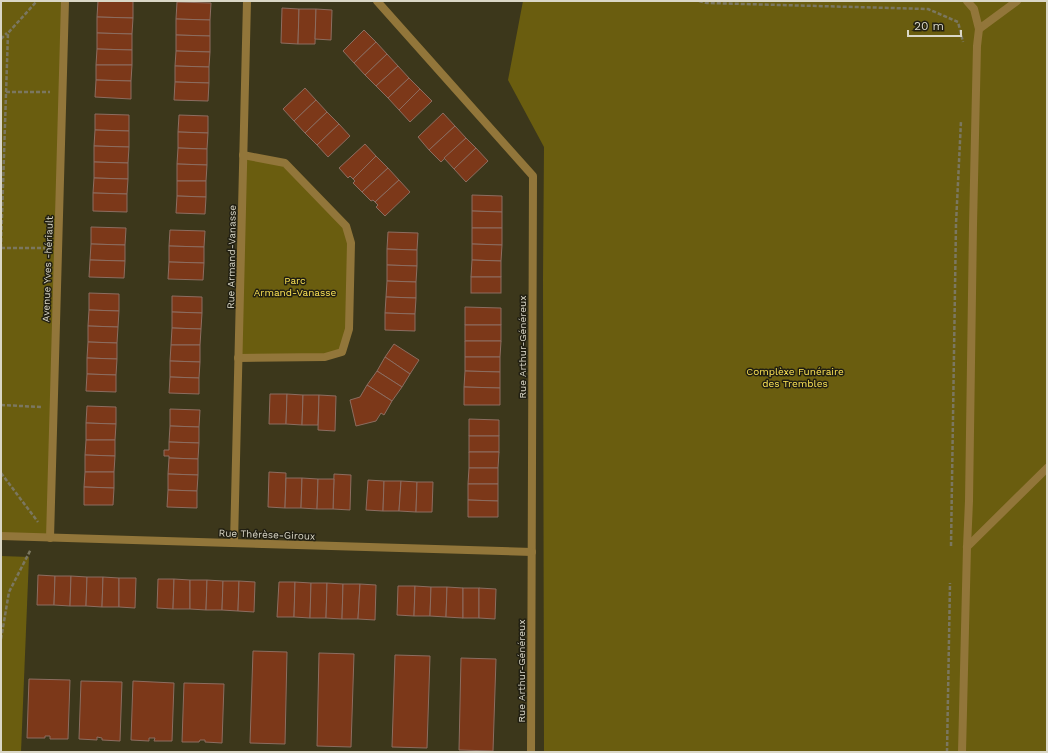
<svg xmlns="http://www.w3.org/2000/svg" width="1048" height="753" font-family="'Work Sans',sans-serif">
	<rect width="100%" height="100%" fill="#3c371b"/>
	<g fill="#6a5d0f">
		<path d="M1,1H65L50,538L1,536Z"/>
		<path d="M523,1H1047V752H544L543,279L544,147L508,80Z"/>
		<path d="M243,155L285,163L346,226L351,243L349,328L342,352L325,357L238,358Z"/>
		<path d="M1,556L29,557L21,752H1Z"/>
	</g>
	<g fill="#7c3819" stroke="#8c6d60">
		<path d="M98,1H133V18L97,17Z"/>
		<path d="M177,2L211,3L210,20L176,19Z"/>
		<path d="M282,8L299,9L298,44L281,43Z"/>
		<path d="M299,9H316L315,44H298Z"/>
		<path d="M316,9L332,10L331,40L315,39Z"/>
		<path d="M97,17L133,18L132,34L97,33Z"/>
		<path d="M176,19L210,20V36L176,35Z"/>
		<path d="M364,30L376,42L354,63L343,51Z"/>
		<path d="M97,33L132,34V50L97,49Z"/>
		<path d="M176,35L210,36V52L176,51Z"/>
		<path d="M376,42L387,54L365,75L354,63Z"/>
		<path d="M97,49L132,50V65H96Z"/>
		<path d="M176,51L210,52L209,67L175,66Z"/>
		<path d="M387,54L398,66L376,86L365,75Z"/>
		<path d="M96,65H132L131,81L96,80Z"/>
		<path d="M175,66L209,67V83L175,82Z"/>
		<path d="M398,66L409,78L388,98L376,86Z"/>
		<path d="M409,78L420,89L399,110L388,98Z"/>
		<path d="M96,80L131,81V99L95,97Z"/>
		<path d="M175,82L209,83L208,101L174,100Z"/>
		<path d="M305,88L316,100L294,121L283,109Z"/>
		<path d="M420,89L432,101L410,122L399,110Z"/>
		<path d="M316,100L327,112L305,133L294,121Z"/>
		<path d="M327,112L339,124L317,145L305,133Z"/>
		<path d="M443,113L455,126L429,150L418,137Z"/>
		<path d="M95,114L129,115V131L95,130Z"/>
		<path d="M179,115L208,116V133L178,132Z"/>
		<path d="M339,124L350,136L328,157L317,145Z"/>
		<path d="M455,126L466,138L441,162L429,150Z"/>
		<path d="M95,130L129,131V147L94,146Z"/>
		<path d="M178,132L208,133L207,149L178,148Z"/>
		<path d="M466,138L476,148L454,169L444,158Z"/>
		<path d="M365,144L376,156L353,179L350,176L348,178L339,168Z"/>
		<path d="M94,146L129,147L128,163L94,162Z"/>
		<path d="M178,148L207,149V165L177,164Z"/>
		<path d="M476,148L488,161L466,182L454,169Z"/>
		<path d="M376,156L388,168L362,192L353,183L355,181L353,179Z"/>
		<path d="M94,162L128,163V179L94,178Z"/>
		<path d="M177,164L207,165L206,181H177Z"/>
		<path d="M388,168L399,180L375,202L373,200L371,201L362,192Z"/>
		<path d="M94,178L128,179L127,194L93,193Z"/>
		<path d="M399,180L410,192L385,216L376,207L378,205L375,202Z"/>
		<path d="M177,181H206V197L177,196Z"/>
		<path d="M93,193L127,194V212L93,211Z"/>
		<path d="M472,195L502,196V212L472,211Z"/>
		<path d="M177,196L206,197L205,214L176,213Z"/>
		<path d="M472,211L502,212V228H472Z"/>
		<path d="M91,227L126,228L125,245L91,244Z"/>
		<path d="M472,228H502V245L472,244Z"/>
		<path d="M170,230L205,231L204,247L169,246Z"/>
		<path d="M388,232L418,233L417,250L387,249Z"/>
		<path d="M91,244L125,245V261L90,260Z"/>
		<path d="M472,244L502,245L501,261L472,260Z"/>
		<path d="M169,246L204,247V263L169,262Z"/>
		<path d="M387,249L417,250V266L387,265Z"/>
		<path d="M90,260L125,261L124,278L89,277Z"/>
		<path d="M472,260L501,261V277H471Z"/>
		<path d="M169,262L204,263L203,280L168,279Z"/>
		<path d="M387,265L417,266L416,282L387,281Z"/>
		<rect x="471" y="277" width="30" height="16"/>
		<path d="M387,281L416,282V298L386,297Z"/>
		<path d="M89,293L119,294V311L89,310Z"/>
		<path d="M172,296L202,297V313L172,312Z"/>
		<path d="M386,297L416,298L415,314L385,313Z"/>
		<path d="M465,307L501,308V325H465Z"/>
		<path d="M89,310L119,311L118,327L88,326Z"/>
		<path d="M172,312L202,313L201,329L172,328Z"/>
		<path d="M385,313L415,314V331L385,330Z"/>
		<rect x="465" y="325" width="36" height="16"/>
		<path d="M88,326L118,327L117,343L88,342Z"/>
		<path d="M172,328L201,329L200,345H171Z"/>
		<path d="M465,341H501L500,357H465Z"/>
		<path d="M88,342L117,343V359L87,358Z"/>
		<path d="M394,344L419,360L410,374L385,357Z"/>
		<path d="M171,345H200V362L170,361Z"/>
		<path d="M385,357L410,374L402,387L377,371Z"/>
		<path d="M465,357H500V372L465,371Z"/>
		<path d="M87,358L117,359L116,375L87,374Z"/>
		<path d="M170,361L200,362L199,378L170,377Z"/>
		<path d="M377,371L402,387L392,401L367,385Z"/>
		<path d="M465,371L500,372V388L464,387Z"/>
		<path d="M87,374L116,375V392L86,391Z"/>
		<path d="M170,377L199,378V394L169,393Z"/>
		<path d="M367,385L392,401L384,415L381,413L376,421L356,426L350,400L360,397Z"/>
		<path d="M464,387L500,388V405H464Z"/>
		<path d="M270,394H287L286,424H269Z"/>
		<path d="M287,394L303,395L302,425L286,424Z"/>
		<path d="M303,395H319L318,425H302Z"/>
		<path d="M319,395L336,396L335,431L318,430Z"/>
		<path d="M87,406L116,407V424L86,423Z"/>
		<path d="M170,409L200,410L199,427L170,426Z"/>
		<path d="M469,419L499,420V436H469Z"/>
		<path d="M86,423L116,424L115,440H86Z"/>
		<path d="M170,426L199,427V443L169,442Z"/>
		<rect x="469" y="436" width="30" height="16"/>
		<path d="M86,440H115V456L85,455Z"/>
		<path d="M169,442L199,443L198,459L169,458V456H164V450H169Z"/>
		<path d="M469,452H499L498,468H469Z"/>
		<path d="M85,455L115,456L114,472H85Z"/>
		<path d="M169,458L198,459V475L168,474Z"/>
		<path d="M469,468H498V484H468Z"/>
		<path d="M85,472H114V488L84,487Z"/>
		<path d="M269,472L286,473L285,508L268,507Z"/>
		<path d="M168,474L198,475L197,491L168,490Z"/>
		<path d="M334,474L351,475L350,510L333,509Z"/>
		<path d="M286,478H302L301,508H285Z"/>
		<path d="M302,478L318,479L317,509L301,508Z"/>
		<path d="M318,479H334L333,509H317Z"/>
		<path d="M368,480L384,481L383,511L366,510Z"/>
		<path d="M384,481H401L399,511H383Z"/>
		<path d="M401,481L417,482L416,512L399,511Z"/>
		<path d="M417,482H433L432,512H416Z"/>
		<path d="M468,484H498V501L468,500Z"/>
		<path d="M84,487L114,488L113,505H84Z"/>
		<path d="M168,490L197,491V508L167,507Z"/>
		<path d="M468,500L498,501V517H468Z"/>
		<path d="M38,575L55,576L54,605H37Z"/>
		<path d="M55,576H71L70,606L54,605Z"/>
		<path d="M71,576L87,577L86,606H70Z"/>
		<path d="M87,577H103L102,607L86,606Z"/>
		<path d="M103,577L119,578V607H102Z"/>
		<path d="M119,578H136L135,608L119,607Z"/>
		<path d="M158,579H174L173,609L157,608Z"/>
		<path d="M174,579L190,580V609H173Z"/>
		<path d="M190,580H207L206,610L190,609Z"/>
		<path d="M207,580L223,581L222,610H206Z"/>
		<path d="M223,581H239L238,611L222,610Z"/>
		<path d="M239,581L255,582L254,612L238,611Z"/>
		<path d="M279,582H295L294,617H277Z"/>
		<path d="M295,582L311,583L310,618L294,617Z"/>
		<path d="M311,583H327L326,618H310Z"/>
		<path d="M327,583L343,584L342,619L326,618Z"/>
		<path d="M343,584H360L358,619H342Z"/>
		<path d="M360,584L376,585L375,620L358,619Z"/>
		<path d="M398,586H415L414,616L397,615Z"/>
		<path d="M415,586L431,587L430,616H414Z"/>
		<path d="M431,587H447L446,617L430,616Z"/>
		<path d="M447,587L463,588V618L446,617Z"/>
		<rect x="463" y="588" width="16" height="30"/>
		<path d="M479,588L496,589L495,619L479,618Z"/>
		<path d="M253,651L287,652L285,744L250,743Z"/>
		<path d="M319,653L354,654L351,747L317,746Z"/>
		<path d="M395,655L430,656L427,748L392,747Z"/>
		<path d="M461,658L496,659L493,751L459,750Z"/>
		<path d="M29,679L70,680L68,739H50V736H45V738H27Z"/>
		<path d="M81,681L122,682L120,741L102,740V738L97,737V740L79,739Z"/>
		<path d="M133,681L174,683L172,741H154L155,738H149V741L131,740Z"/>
		<path d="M184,683L224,684L222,743L205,742V740H200L199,742H182Z"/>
	</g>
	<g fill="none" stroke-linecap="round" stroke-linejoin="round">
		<g stroke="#7b7760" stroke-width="2.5" stroke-dasharray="4 2" stroke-linecap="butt">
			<path d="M699,1L707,3L928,9L958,22L963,42"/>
			<path d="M1,39L7,33"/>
			<path d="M6,92H50"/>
			<path d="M1,248L8,33L37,1"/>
			<path d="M1,248H45"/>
			<path d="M1,405L41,407"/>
			<path d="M1,473L38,522"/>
			<path d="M951,546L956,224L961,121"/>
			<path d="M1,639L9,592L31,549"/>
			<path d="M947,752L950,583"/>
		</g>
		<g stroke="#92763a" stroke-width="8">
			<path d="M967,1L974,9L979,29L1017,1"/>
			<path d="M967,547L1047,468"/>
			<path d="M962,752L967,547L969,501L973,225L977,46L979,29"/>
		</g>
		<g stroke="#92763a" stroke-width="8">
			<path d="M377,1L533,176L531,752"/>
			<path d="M238,358L325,357L342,352L349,329L351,243L346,226L285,163L243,155"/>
			<path d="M1,536L532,552"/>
			<path d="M50,538L65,1"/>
			<path d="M234,543L247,1"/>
		</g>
	</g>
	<g text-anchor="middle" stroke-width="3" stroke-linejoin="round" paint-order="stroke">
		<g font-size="10" fill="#dad7c7" stroke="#211f12">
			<text transform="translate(231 257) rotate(-89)" y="4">Rue Armand-Vanasse</text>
			<text transform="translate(47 269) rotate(-88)" y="4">Avenue Yves -hériault</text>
			<text transform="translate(522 347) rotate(-90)" y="4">Rue Arthur-Généreux</text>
			<text transform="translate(267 534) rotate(2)" y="4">Rue Thérèse-Giroux</text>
			<text transform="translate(521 671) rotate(-90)" y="4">Rue Arthur-Généreux</text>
		</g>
		<g font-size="10" fill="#fee556" stroke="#211f12">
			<text x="295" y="284">Parc<tspan x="295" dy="12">Armand-Vanasse</tspan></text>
			<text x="795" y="375">Complèxe Funéraire<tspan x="795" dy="12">des Trembles</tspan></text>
		</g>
	</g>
	<rect width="1048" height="753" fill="none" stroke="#dad7c7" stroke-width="4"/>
	<path d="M908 30v6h53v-6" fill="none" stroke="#dad7c7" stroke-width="2"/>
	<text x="914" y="30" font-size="12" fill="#dad7c7" stroke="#211f12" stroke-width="3" paint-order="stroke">20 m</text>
</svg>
